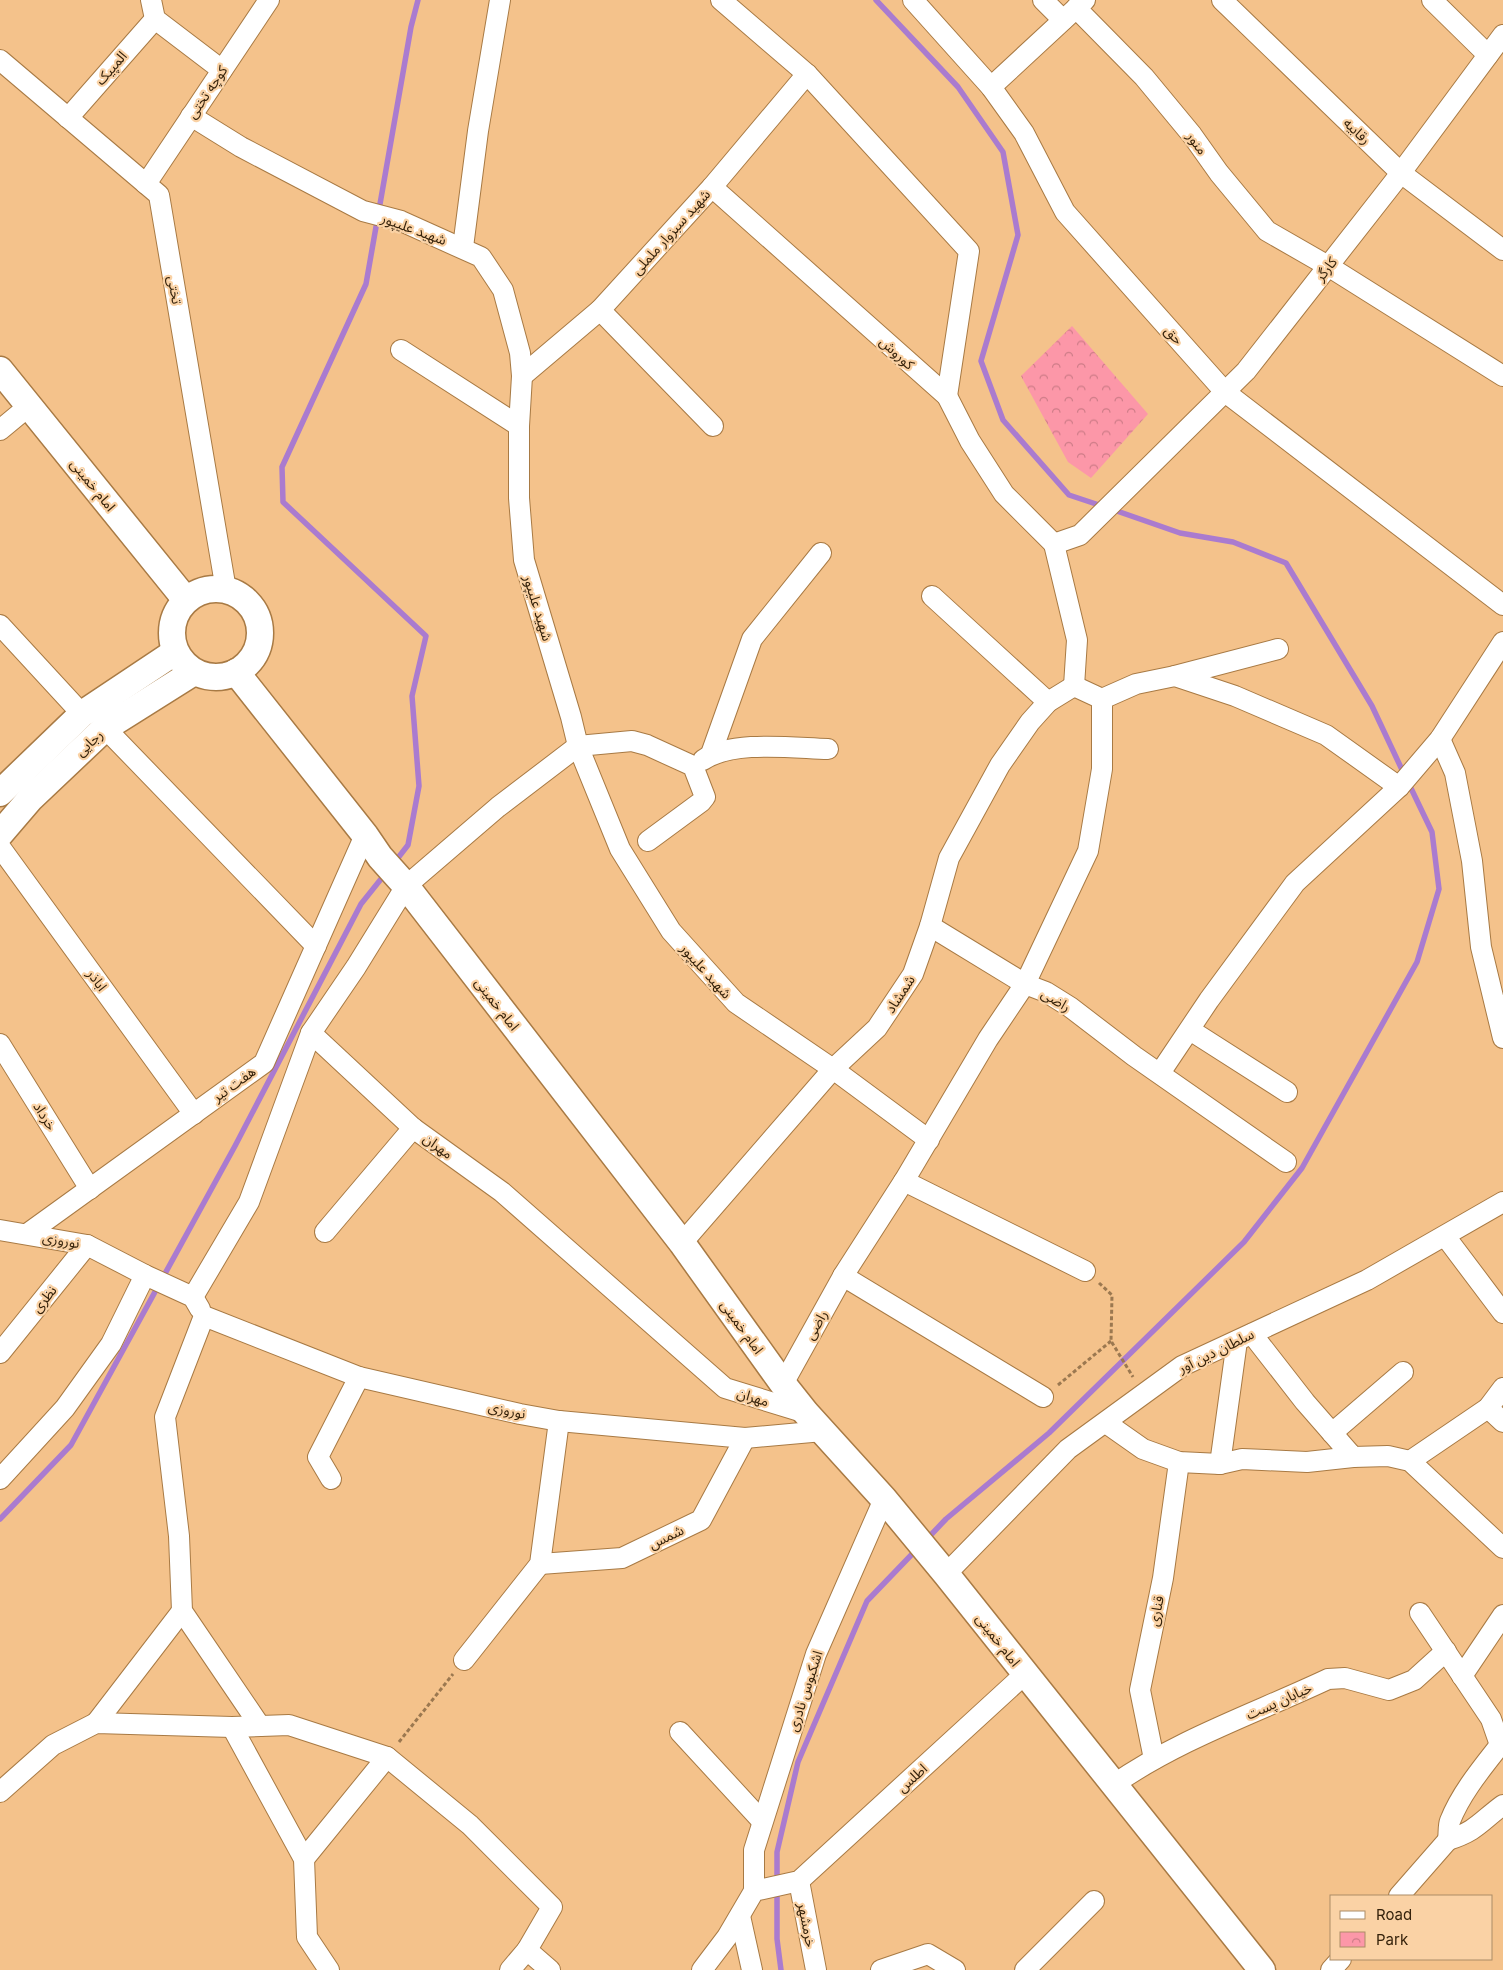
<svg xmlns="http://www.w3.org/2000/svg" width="1503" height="1970" font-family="Inter,'Noto Sans Arabic',sans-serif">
	<defs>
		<pattern id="park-crowns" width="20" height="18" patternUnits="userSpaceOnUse" patternTransform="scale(1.25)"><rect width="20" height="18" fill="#fc97a8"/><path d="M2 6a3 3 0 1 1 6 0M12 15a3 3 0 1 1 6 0" fill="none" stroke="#cd7b87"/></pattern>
	</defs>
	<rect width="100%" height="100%" fill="#f4c28b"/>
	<path fill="url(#park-crowns)" d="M1072,326L1148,414L1091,478L1068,462L1021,376Z"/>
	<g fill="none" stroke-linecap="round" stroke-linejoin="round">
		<g stroke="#aa7bcf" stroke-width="5.5">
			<path d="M876,0L958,87L1003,152L1018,235L981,361L1003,420L1069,495L1102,506"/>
			<path d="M1111,509L1180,533L1233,542L1286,563L1372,706L1404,774"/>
			<path d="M394,863L408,845L419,786L412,696L426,636L283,502L282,467L366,284L411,27L418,0"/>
			<path d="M0,1519L71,1445L235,1146L361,904L385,874"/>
			<path d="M927,1539L946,1519L1049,1433L1244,1242L1302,1168L1417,962L1439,889L1432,832L1408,782"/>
			<path d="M781,1970L777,1939V1852L798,1762L867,1601L917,1549"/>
		</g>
		<defs>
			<g id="minor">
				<path d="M151,0L155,19L222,70"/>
				<path d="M721,0L807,74L969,251L947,396"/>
				<path d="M913,0L991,87L1024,133L1065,212L1225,392L1503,605"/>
				<path d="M1043,0L1063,20"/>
				<path d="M1222,0L1401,173L1503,250"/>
				<path d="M1432,0L1488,55"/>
				<path d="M1076,8L1144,77L1192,135L1219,173L1267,231L1328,266L1503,376"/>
				<path d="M0,60L159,195L226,590"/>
				<path d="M991,87L1085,0"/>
				<path d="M191,116L241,147L363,211L401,221L481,257L503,290L520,353L522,376L519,426V498L524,560L571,717L578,746L620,849L671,931L736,1003L833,1069L929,1140"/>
				<path d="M68,118L155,19"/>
				<path d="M146,184L269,0"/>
				<path d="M712,187L947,396L970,441L1004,494L1054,544"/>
				<path d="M463,247L478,131L500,0"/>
				<path d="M600,310L713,426"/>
				<path d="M401,350L519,426"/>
				<path d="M522,376L600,310L712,187L807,74"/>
				<path d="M0,430L29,406"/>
				<path d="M1054,544L1080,535L1246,371L1394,182L1503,35"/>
				<path d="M1054,544L1077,640L1074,686"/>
				<path d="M932,596L1048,702"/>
				<path d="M0,625L82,714"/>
				<path d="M1175,676L1278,649"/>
				<path d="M1074,686L1102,699L1136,684L1175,676L1235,696L1326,735L1399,787"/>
				<path d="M105,728L316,946"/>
				<path d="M1440,739L1455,773L1472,861L1481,947L1503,1038"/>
				<path d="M711,754L752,639L821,553"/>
				<path d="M703,760C733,740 792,748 828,749"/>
				<path d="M0,847L194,1114"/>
				<path d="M930,926L1025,984L1046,992L1070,1007L1134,1056L1286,1162"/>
				<path d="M1190,1030L1287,1092"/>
				<path d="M311,1033L356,967L406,886L498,807L578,746L632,741L647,745L693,766L705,797L701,802L648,841"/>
				<path d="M0,1044L90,1189"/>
				<path d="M1160,1073L1209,1000L1295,883L1399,787L1440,739L1503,642"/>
				<path d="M904,1181L1085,1271"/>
				<path d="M0,1230L87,1245L145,1275L193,1297L200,1309"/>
				<path d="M325,1232L413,1128"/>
				<path d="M27,1234L264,1063L365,835"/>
				<path d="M1445,1236L1503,1313"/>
				<path d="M682,1243L833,1069L877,1028L913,974L930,926L949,858L1000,765L1030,722L1048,702L1074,686"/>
				<path d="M843,1276L1043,1397"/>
				<path d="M193,1297L249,1202L311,1033L413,1128L502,1192L725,1388L806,1413"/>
				<path d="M204,1316L359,1377L520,1414L559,1421L745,1438L823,1431"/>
				<path d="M204,1316L165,1417L179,1536L182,1611L260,1726"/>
				<path d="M1252,1334L1305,1402L1353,1457L1388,1456L1410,1461L1503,1548"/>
				<path d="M0,1353L87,1245"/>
				<path d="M783,1384L843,1276L904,1181L988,1039L1025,984L1088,851L1102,769V699"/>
				<path d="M1488,1408L1503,1422"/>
				<path d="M1106,1423L1143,1449L1179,1462L1220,1464L1242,1459L1307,1462L1353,1457"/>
				<path d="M1332,1433L1403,1372"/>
				<path d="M1410,1461L1488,1408L1503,1388"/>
				<path d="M1220,1464L1237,1341"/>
				<path d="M0,1479L65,1408L111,1344L145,1275"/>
				<path d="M331,1479L318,1457L359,1377"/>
				<path d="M540,1564L622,1558L701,1520L745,1438"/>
				<path d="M946,1574L1068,1449L1182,1366L1367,1280L1503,1202"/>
				<path d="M1420,1613L1491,1719L1500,1745"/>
				<path d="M464,1660L540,1564L559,1421"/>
				<path d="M1462,1676L1503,1615"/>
				<path d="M96,1723L182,1611"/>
				<path d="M232,1727L304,1859L307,1937L329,1970"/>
				<path d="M680,1732L762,1821"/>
				<path d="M1503,1744L1500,1745C1482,1768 1461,1793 1450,1821C1448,1826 1449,1834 1448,1840C1477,1831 1481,1821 1503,1805"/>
				<path d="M1154,1759L1140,1690L1163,1578L1179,1462"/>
				<path d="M1113,1785C1179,1739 1256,1713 1328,1679L1345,1678L1389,1690L1414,1680L1446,1651"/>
				<path d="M0,1792L53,1745L96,1723L232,1727L289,1725L387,1757L470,1825L552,1907L527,1950L550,1970"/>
				<path d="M304,1859L387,1757"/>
				<path d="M799,1881L816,1970"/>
				<path d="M754,1891V1850L816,1654L884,1499"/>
				<path d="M1399,1896L1448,1840"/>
				<path d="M740,1916L752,1970"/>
				<path d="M510,1970L527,1950"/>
				<path d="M702,1970L727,1937L754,1891L799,1881L1025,1674"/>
				<path d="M881,1970L928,1954L955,1970"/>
				<path d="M1025,1970L1094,1901"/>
				<path d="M1331,1970L1341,1959"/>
			</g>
			<g id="major">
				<path d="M0,370L186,600"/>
				<circle cx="216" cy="633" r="44"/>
				<path d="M236,672L365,835L380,857L406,886L682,1243L783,1384L806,1413L884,1499L946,1574L1262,1970"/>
				<path d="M0,793L82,714L175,652"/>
				<path d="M0,834L30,799L105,728L194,672"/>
			</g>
		</defs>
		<use href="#minor" stroke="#a87a44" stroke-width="22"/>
		<use href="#major" stroke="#a87a44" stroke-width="29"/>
		<g stroke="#9b7850" stroke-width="3" stroke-dasharray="4 2.5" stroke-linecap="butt">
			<path d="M1099,1283L1112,1295L1111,1341L1133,1377"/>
			<path d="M1058,1385L1111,1341"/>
			<path d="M399,1742L453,1674"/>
		</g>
		<use href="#minor" stroke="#fff" stroke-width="20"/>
		<use href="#major" stroke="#fff" stroke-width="26"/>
	</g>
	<g text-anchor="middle" stroke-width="4.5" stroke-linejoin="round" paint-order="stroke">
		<g font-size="14" fill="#35220b" stroke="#fad2a5">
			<text transform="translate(111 68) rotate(-49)" y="5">المپیک</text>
			<text transform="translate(207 92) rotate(-56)" y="5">کوچه تختی</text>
			<text transform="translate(1357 131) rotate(44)" y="5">رقابیه</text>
			<text transform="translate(1197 143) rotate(54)" y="5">منور</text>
			<text transform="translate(414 229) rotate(20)" y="5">شهید علیپور</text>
			<text transform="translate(671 232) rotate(-48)" y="5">شهید سبزوار ململی</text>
			<text transform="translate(1326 269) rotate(-52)" y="5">کارگر</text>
			<text transform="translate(175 290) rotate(80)" y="5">تختی</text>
			<text transform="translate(1174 335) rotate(48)" y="5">حق</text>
			<text transform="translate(897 353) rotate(42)" y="5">کوروش</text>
			<text transform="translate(93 485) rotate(51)" y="5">امام خمینی</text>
			<text transform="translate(538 608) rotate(73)" y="5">شهید علیپور</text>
			<text transform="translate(89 743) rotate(-43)" y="5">رجایی</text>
			<text transform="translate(706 971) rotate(48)" y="5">شهید علیپور</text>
			<text transform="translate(97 980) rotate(54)" y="5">اباذر</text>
			<text transform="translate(900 994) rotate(-57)" y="5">شمشاد</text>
			<text transform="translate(1056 1000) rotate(31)" y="5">راضی</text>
			<text transform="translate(497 1004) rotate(52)" y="5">امام خمینی</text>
			<text transform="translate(234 1084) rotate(-36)" y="5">هفت تیر</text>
			<text transform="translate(45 1116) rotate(58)" y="5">خرداد</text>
			<text transform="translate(438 1146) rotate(36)" y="5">مهران</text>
			<text transform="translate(61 1240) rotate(10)" y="5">نوروزی</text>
			<text transform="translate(44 1299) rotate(-51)" y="5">نظری</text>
			<text transform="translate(816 1325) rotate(-61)" y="5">راضی</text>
			<text transform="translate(742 1327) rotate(54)" y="5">امام خمینی</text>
			<text transform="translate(1216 1351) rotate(-26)" y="5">سلطان دین آور</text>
			<text transform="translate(753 1397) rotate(17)" y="5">مهران</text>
			<text transform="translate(507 1410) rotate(12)" y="5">نوروزی</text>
			<text transform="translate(666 1537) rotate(-26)" y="5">شمس</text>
			<text transform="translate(1156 1611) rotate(-79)" y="5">قناری</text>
			<text transform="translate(998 1640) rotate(52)" y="5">امام خمینی</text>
			<text transform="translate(805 1691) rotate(-72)" y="5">اشکبوس نادری</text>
			<text transform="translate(1279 1701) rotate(-24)" y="5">خیابان پست</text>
			<text transform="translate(912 1778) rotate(-42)" y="5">اطلس</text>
			<text transform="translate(807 1925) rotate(79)" y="5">خرمشهر</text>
		</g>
	</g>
	<rect x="1330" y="1895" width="162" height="65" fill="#fad2a5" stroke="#ab8c67"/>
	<rect x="1340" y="1911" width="25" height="8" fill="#ffffff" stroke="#ab8c67"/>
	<text x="1376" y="1920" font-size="15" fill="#35220b">Road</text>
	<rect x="1340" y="1932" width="25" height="15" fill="url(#park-crowns)" stroke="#ab8c67"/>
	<text x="1376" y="1945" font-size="15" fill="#35220b">Park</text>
</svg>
